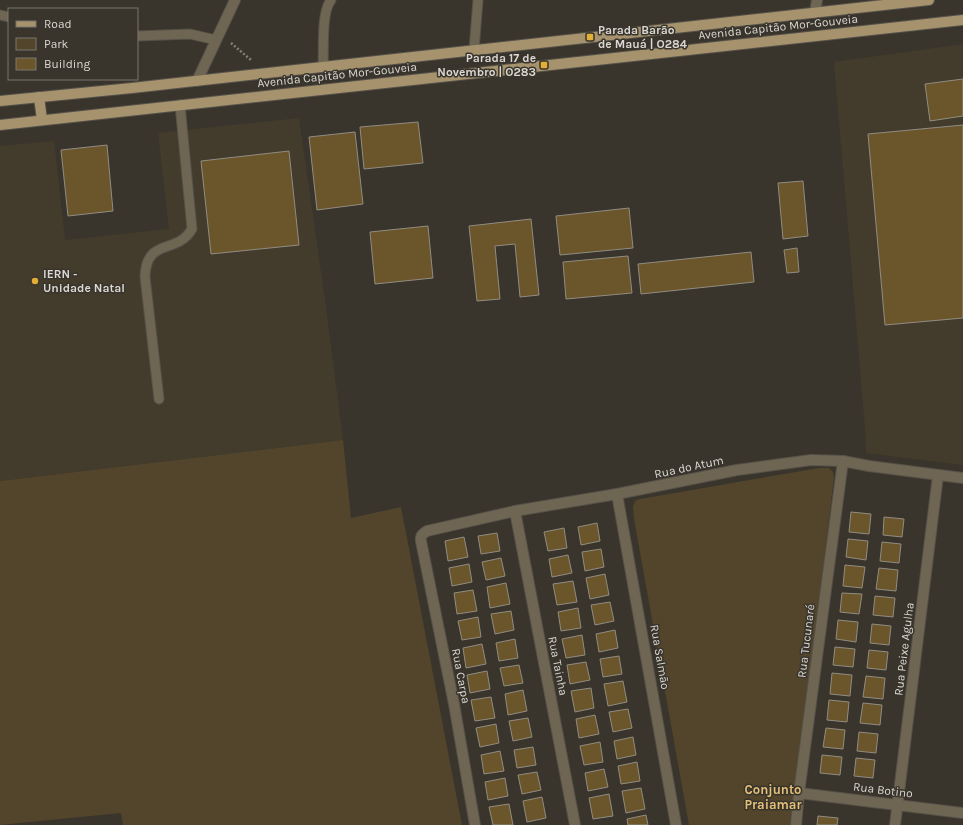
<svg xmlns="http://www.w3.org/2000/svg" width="963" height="825" font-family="Karla,sans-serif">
	<rect width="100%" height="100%" fill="#39352c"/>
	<g fill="#433c2d">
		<path d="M963,44V465L866,453L865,428L834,62Z"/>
		<path d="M299,118L326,307L343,440L0,481V146L54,141L65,240L169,229L158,133Z"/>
	</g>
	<g fill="#52452b">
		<path d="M343,440L351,518L401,507L462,825H123L121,813L0,825V481Z"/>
		<path d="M819,468H829L833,472L834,477L792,825H689L634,519L633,507L635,501L640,499Z"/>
	</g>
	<g fill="#6b562c" stroke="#918c82">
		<path d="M963,79V116L930,121L925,84Z"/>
		<path d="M418,122L423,163L364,169L360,127Z"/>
		<path d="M963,125V318L885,325L868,134Z"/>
		<path d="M355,132L363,204L317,210L309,137Z"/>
		<path d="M107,145L113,211L68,216L61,150Z"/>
		<path d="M289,151L299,245L211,254L201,161Z"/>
		<path d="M803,181L808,236L783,239L778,183Z"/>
		<path d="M629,208L633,248L560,255L556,216Z"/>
		<path d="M531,219L539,295L520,297L515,244L495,246L500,299L477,301L469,226Z"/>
		<path d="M428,226L433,278L375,284L370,232Z"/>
		<path d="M797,248L799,272L787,273L784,250Z"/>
		<path d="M751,252L754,282L641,294L638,264Z"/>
		<path d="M628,256L632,293L566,299L563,262Z"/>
		<path d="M851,512L871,514L869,534L849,532Z"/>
		<path d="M884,517L904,519L902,537L883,535Z"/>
		<path d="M597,523L600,541L581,545L578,527Z"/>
		<path d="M564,528L567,548L548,551L544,532Z"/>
		<path d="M497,533L500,551L481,554L478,536Z"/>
		<path d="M464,537L468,557L448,561L445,541Z"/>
		<path d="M848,539L868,541L866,560L846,557Z"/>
		<path d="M882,542L901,544L899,563L880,561Z"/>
		<path d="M601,549L604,567L585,571L582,552Z"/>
		<path d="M568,555L572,573L552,577L549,559Z"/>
		<path d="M501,558L505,576L486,580L482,562Z"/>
		<path d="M469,564L472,582L452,586L449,568Z"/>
		<path d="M845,565L865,567L862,588L843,586Z"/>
		<path d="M879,568L898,570L896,591L876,589Z"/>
		<path d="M605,574L609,595L590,599L586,578Z"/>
		<path d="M573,581L577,602L557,605L553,584Z"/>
		<path d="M506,583L510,604L490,608L487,587Z"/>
		<path d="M473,590L477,611L457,614L454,593Z"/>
		<path d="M842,593L862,594L859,614L840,612Z"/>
		<path d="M875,596L895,598L893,617L873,615Z"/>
		<path d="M610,602L614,621L595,625L591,605Z"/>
		<path d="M578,608L581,628L561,631L558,612Z"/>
		<path d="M511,611L514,630L495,634L491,614Z"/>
		<path d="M478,617L481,637L462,640L458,621Z"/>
		<path d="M838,620L858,622L856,642L836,639Z"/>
		<path d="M872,624L891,626L889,645L870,643Z"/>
		<path d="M615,630L618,648L599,652L596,634Z"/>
		<path d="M582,635L585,655L566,658L562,639Z"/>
		<path d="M515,639L518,658L499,661L496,643Z"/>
		<path d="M482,644L486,664L466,668L463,648Z"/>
		<path d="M835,647L855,649L853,667L833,665Z"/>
		<path d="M869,650L888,652L886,670L867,668Z"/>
		<path d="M619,656L622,674L603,677L600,659Z"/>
		<path d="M586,662L590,680L570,684L567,665Z"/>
		<path d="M519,665L523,683L504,686L500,668Z"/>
		<path d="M487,671L490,689L470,693L467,675Z"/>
		<path d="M832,673L852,675L850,696L830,694Z"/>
		<path d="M866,676L885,678L883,699L863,697Z"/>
		<path d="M623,681L627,702L608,706L604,684Z"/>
		<path d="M591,688L594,708L575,712L571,691Z"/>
		<path d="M523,690L527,711L508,715L505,694Z"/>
		<path d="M491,697L495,718L475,721L471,700Z"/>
		<path d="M829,700L849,702L847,722L827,720Z"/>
		<path d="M863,703L882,705L880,725L860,723Z"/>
		<path d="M628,709L632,728L613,732L609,712Z"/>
		<path d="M595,715L599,734L579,738L576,719Z"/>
		<path d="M528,718L532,737L513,741L509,721Z"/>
		<path d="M496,724L499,743L480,747L476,728Z"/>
		<path d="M826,728L845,730L843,749L823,747Z"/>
		<path d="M859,732L878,734L876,753L857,751Z"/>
		<path d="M633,737L636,755L617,759L614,741Z"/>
		<path d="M600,742L603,762L584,765L580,746Z"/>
		<path d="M533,747L536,765L517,768L514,750Z"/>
		<path d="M500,751L504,771L484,774L481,755Z"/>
		<path d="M822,755L842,757L840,775L820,773Z"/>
		<path d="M856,758L875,760L873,778L854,776Z"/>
		<path d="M637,762L640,781L621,784L618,766Z"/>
		<path d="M604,769L608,787L588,791L585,773Z"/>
		<path d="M537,772L541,790L522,794L518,775Z"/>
		<path d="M505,778L508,796L488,800L485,782Z"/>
		<path d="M641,788L645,809L626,813L622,791Z"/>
		<path d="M609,794L613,816L593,819L589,798Z"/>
		<path d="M542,797L546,818L527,822L523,801Z"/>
		<path d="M509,804L513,825H493L489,807Z"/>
		<path d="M646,815L648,825H628L627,819Z"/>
		<path d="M818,816L838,818L837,825H817Z"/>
	</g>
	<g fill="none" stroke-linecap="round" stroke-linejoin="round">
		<defs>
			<g id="lane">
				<path d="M0,15L9,17"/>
				<path d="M137,36L190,34L216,40"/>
				<path d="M474,50L478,0"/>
				<path d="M323,67C324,50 321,12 331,0"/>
				<path d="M159,399L145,277C146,237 177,255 192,229L180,105"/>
			</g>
			<g id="street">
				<path d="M815,13L817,0"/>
				<path d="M197,81L235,0"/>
				<path d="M617,494L676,825"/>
				<path d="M515,511L575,825"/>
				<path d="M799,793L963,813"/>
				<path d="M475,825L454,704L421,541C420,535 423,534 427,531L515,511L617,494L737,470L811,460L843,461L869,466L963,478"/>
				<path d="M796,825L799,793L843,461"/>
				<path d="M895,825L938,475"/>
			</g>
			<g id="primary">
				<path d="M39,97L42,120"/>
				<path d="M0,101L132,88L929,0"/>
				<path d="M0,125L963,20"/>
			</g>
		</defs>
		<use href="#lane" stroke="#56524a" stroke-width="11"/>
		<use href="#street" stroke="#56524a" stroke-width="12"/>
		<use href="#primary" stroke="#56524a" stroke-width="12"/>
		<path stroke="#848079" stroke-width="2.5" stroke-dasharray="2 2" stroke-linecap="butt" d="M231,43L251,60"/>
		<use href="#lane" stroke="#6f6553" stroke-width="9"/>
		<use href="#street" stroke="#6f6553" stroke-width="10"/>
		<use href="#primary" stroke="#a6936e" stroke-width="10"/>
	</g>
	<g fill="#e3ae35" stroke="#39352c" stroke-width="1.5">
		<rect x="586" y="33" width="8" height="8" rx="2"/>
		<rect x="540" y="61" width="8" height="8" rx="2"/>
		<circle cx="35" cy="281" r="4"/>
	</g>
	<g text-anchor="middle" stroke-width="3" stroke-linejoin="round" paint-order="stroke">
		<g font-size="12" fill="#dbd8d3" stroke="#39352c">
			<text transform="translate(778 27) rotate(-6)" y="4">Avenida Capitão Mor-Gouveia</text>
			<text transform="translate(337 75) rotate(-6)" y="4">Avenida Capitão Mor-Gouveia</text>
			<text transform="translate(689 467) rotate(-12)" y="4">Rua do Atum</text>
			<text transform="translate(806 641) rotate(-83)" y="4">Rua Tucunaré</text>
			<text transform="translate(904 649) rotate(-83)" y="4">Rua Peixe Agulha</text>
			<text transform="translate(660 657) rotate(80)" y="4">Rua Salmão</text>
			<text transform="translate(558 666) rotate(79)" y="4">Rua Tainha</text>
			<text transform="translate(461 676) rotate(79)" y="4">Rua Carpa</text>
			<text transform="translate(883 790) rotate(7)" y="4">Rua Botino</text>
		</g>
		<g font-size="12" font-weight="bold" fill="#dbd8d3" stroke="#39352c" text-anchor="start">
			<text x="598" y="34">Parada Barão<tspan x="598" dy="14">de Mauá | O284</tspan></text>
			<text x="536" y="62" text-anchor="end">Parada 17 de<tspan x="536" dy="14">Novembro | O283</tspan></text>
			<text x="43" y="278">IERN -<tspan x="43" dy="14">Unidade Natal</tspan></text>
		</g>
		<g font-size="13" font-weight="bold" fill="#e5c078" stroke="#39352c">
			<text x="773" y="794">Conjunto<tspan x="773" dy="15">Praiamar</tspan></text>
		</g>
	</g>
	<rect x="8" y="8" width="130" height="72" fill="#39352c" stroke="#7a766f"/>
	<rect x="16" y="21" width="20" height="6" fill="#a6936e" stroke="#7a766f"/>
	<text x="44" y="28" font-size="12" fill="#dbd8d3">Road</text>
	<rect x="16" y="38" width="20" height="12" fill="#52452b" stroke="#7a766f"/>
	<text x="44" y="48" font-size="12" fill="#dbd8d3">Park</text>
	<rect x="16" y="58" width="20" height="12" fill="#6b562c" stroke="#7a766f"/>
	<text x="44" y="68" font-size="12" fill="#dbd8d3">Building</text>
</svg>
